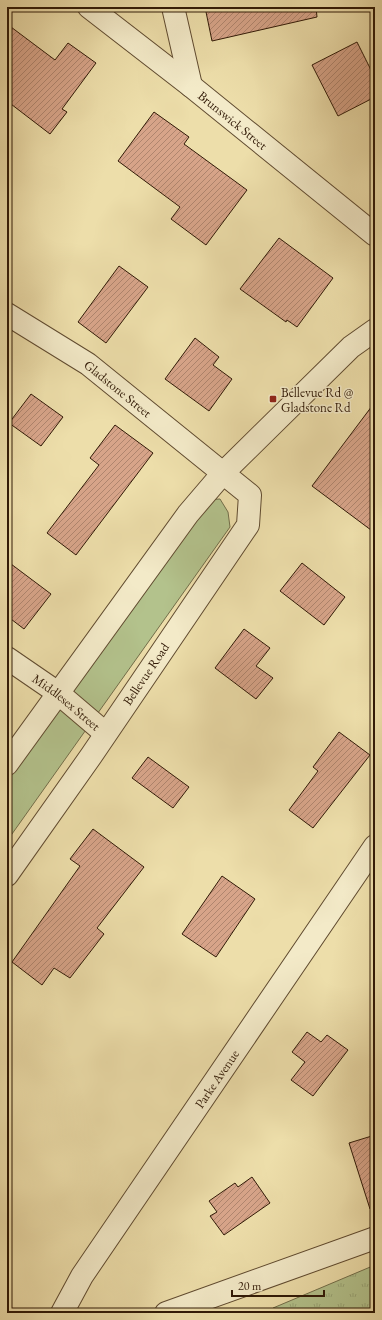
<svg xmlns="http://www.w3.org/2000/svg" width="382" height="1320" viewBox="0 0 382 1320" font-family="'EB Garamond',serif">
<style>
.grass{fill:#b3c28c;stroke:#726e4a}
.park{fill:url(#park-tufts);stroke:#726e4a}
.building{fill:url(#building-hatch);stroke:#311a07}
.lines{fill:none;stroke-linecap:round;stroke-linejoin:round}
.minor-casing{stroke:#604b30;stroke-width:24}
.minor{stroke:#f3eac8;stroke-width:22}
.poi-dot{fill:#8f2418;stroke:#f3eac8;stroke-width:1.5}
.labels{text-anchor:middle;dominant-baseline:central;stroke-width:3;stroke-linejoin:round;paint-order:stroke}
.street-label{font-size:13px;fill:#311a07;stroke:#f3eac8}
.poi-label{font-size:13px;fill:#311a07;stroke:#f3eac8;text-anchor:start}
</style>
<defs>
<pattern id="park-tufts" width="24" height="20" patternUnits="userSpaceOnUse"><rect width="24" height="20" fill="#b3c28c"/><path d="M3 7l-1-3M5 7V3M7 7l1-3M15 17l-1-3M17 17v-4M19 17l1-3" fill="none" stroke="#9aa677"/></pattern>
<pattern id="building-hatch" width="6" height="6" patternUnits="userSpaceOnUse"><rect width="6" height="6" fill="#d7a489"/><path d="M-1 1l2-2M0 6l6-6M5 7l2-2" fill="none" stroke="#af856e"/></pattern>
</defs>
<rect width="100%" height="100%" fill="#eddeaa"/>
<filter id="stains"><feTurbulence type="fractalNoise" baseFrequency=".005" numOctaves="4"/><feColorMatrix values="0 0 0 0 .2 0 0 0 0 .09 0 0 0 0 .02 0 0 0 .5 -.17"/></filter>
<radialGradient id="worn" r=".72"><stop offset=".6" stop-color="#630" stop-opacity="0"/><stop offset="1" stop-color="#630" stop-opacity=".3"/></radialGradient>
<polygon class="grass" points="220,499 228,512 230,527 7,841 7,780 205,500"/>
<polygon class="park" points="375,1265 375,1313 274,1313 273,1308"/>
<g class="building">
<polygon points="205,7 316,7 317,17 212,41"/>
<polygon points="7,24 55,60 68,43 96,63 62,109 67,112 50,134 7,101"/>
<polygon points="357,42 375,78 375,97 338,116 312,65"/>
<polygon points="154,112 189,137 184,144 247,190 206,245 171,219 180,207 118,161"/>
<polygon points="279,238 333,278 297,327 287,320 286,322 240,289"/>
<polygon points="119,266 148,287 106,343 78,322"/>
<polygon points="195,338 219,357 213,365 232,379 209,411 165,379"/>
<polygon points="31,394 63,417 41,446 9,423"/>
<polygon points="375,402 375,533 312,486"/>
<polygon points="115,425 153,453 76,555 47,533 99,465 90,458"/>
<polygon points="7,561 51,594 24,629 7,616"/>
<polygon points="302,563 345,597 324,625 280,591"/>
<polygon points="244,629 270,648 256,666 273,678 256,699 215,668"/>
<polygon points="339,732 370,755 313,828 289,810 318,771 313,767"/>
<polygon points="148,757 189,787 173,808 132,778"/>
<polygon points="93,829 144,867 97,928 104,934 70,978 54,968 42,985 12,962 80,866 70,859"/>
<polygon points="222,876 255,899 216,957 182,934"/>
<polygon points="307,1032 321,1042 327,1035 348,1050 313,1096 291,1080 305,1062 292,1052"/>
<polygon points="375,1135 375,1208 370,1209 349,1143"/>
<polygon points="252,1177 270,1203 224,1235 210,1216 217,1212 209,1201 235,1183 238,1187"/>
</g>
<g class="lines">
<defs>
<g id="minor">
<path id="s1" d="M89,7L191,86L375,235"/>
<polyline points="173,7 191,86"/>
<path id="s2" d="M7,314L88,364L250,495L248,525L91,756L7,875"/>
<path id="s3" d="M7,658L58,693L105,733"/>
<polyline points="7,764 188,514 223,473 351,347 375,330"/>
<path id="s4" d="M62,1313L82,1276L375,846"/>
<polyline points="166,1313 375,1238"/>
</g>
</defs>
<use href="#minor" class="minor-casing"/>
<use href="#minor" class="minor"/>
</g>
<rect class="poi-dot" x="269" y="395" width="8" height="8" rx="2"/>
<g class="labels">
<g class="street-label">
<text stroke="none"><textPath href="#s1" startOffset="183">Brunswick Street</textPath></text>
<text stroke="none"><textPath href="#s2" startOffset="134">Gladstone Street</textPath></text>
<text transform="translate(146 674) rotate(-56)">Bellevue Road</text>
<text stroke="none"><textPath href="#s3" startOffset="74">Middlesex Street</textPath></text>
<text stroke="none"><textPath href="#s4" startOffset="281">Parke Avenue</textPath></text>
</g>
<g class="poi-label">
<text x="281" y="392">Bellevue Rd @<tspan x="281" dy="15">Gladstone Rd</tspan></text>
</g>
</g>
<rect width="382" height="1320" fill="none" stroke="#eddeaa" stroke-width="24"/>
<rect x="8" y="8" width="366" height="1304" fill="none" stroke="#311a07" stroke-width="2"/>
<rect x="12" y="12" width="358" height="1296" fill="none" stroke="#311a07"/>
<path d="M232 1290v6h92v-6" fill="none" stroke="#311a07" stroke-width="2"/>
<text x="238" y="1290" font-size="12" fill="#311a07" stroke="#f3eac8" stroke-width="3" paint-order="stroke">20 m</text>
<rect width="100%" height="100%" filter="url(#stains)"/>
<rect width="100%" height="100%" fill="url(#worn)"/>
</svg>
